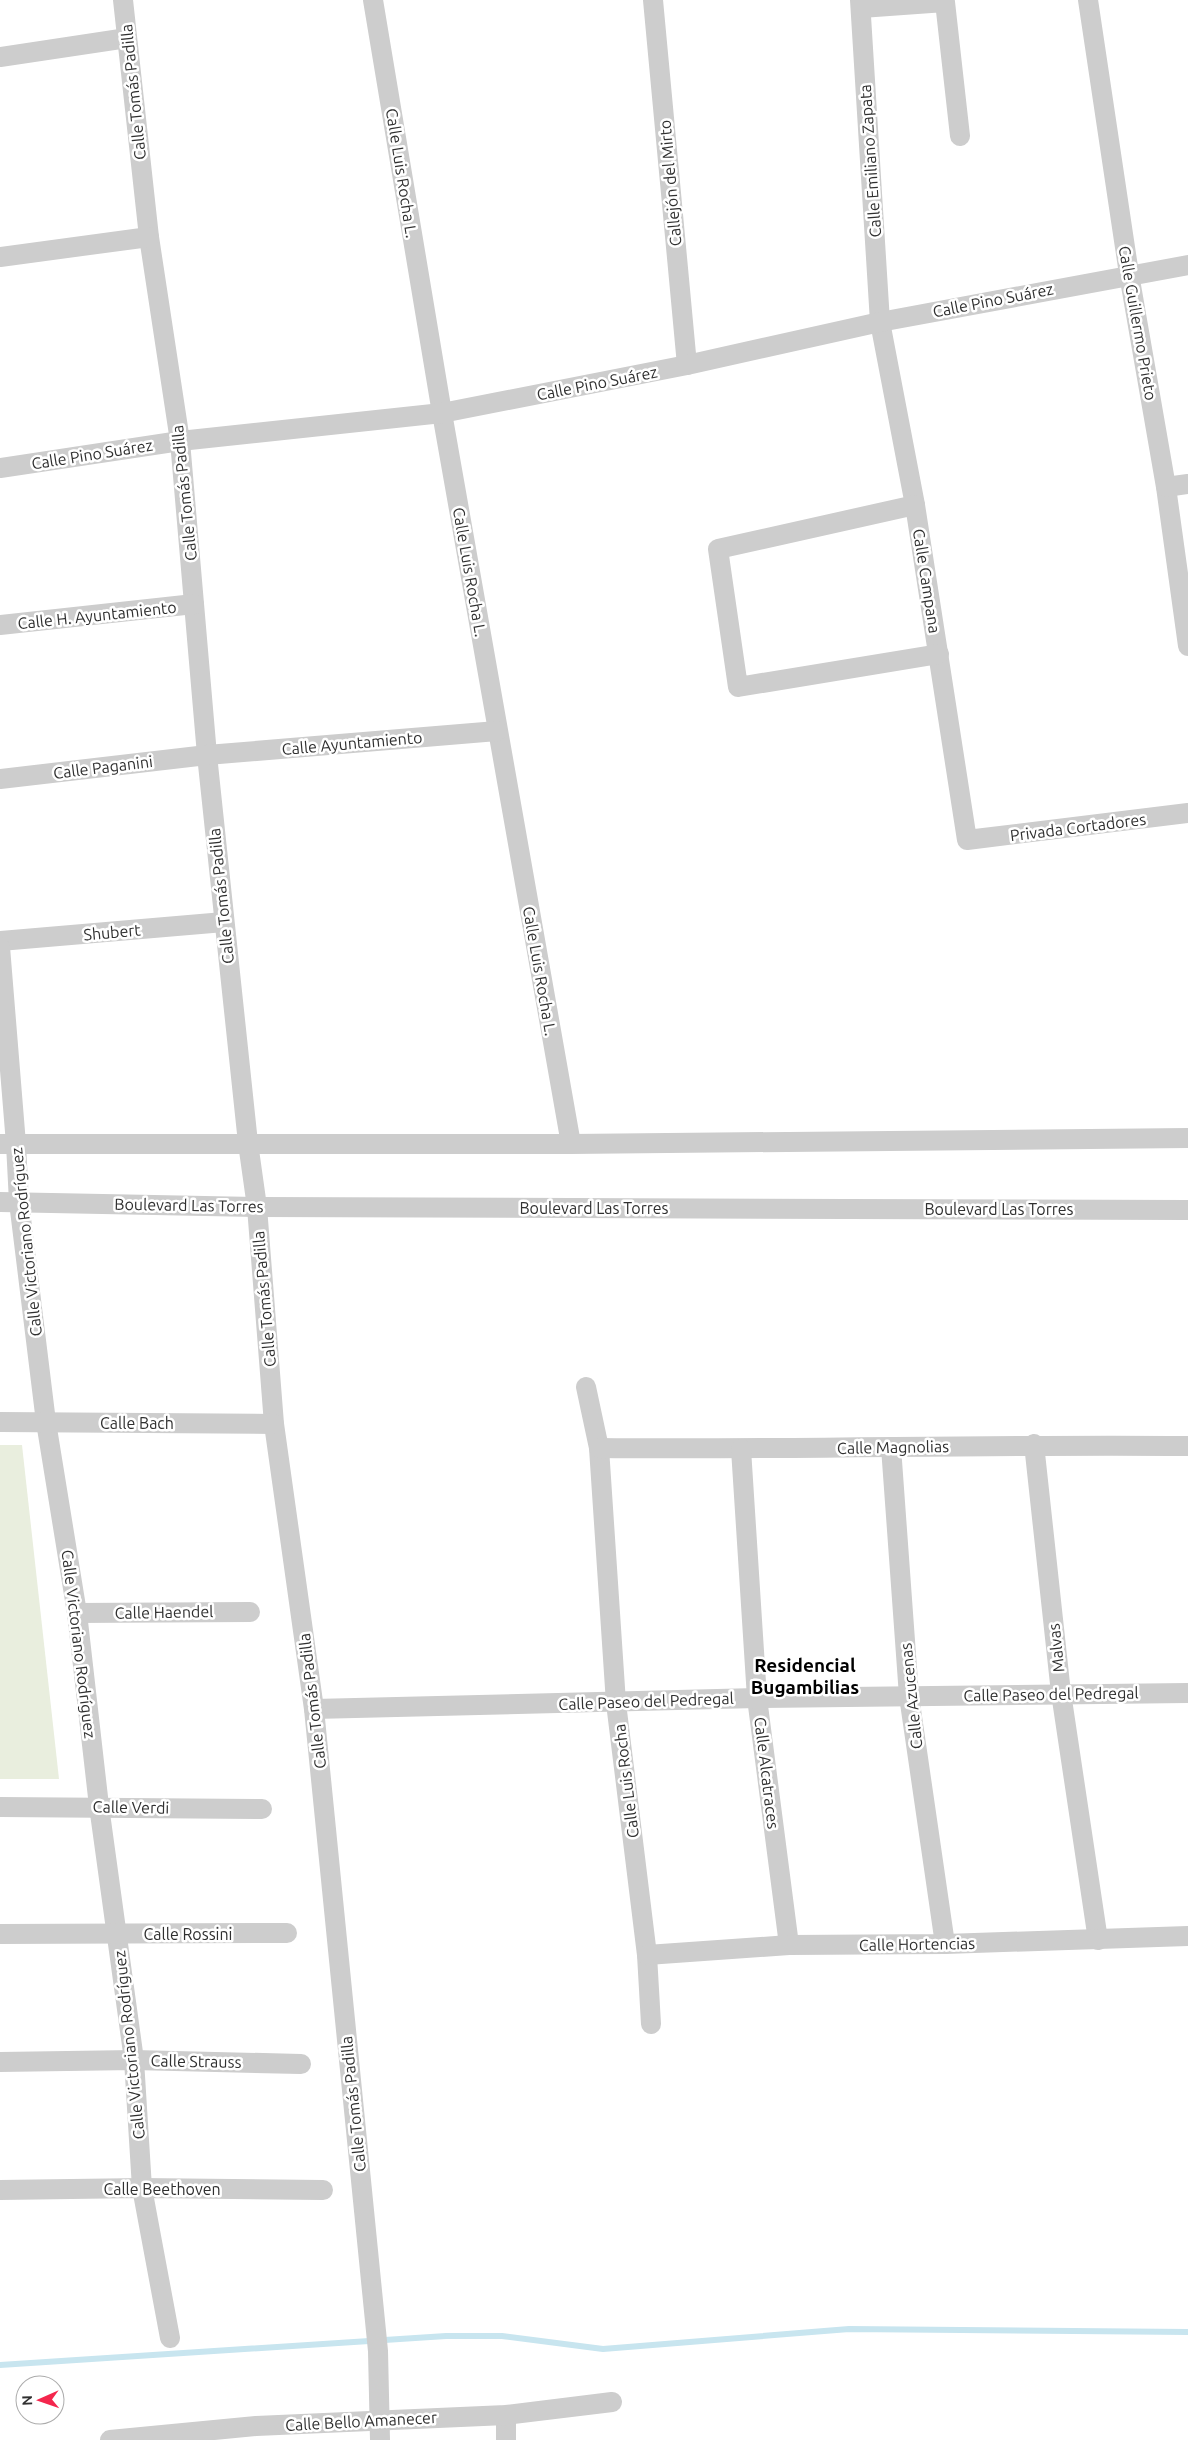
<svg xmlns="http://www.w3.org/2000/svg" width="1188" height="2440" viewBox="0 0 1188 2440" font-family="Ubuntu,sans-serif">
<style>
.green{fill:#e9eede}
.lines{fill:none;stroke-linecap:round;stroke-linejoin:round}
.stream{stroke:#c8e5ef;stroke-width:6}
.minor{stroke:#cdcdcd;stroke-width:20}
.labels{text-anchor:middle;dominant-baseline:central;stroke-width:5;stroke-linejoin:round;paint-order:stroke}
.street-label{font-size:16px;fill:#303030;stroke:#fff}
.quarter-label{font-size:19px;font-weight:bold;fill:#000;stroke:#fff}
</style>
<rect width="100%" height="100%" fill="#fff"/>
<polygon class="green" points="0,1445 22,1445 59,1779 0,1779"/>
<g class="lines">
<polyline class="stream" points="0,2365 446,2336 502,2336 603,2349 849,2329 1188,2332"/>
<g class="minor">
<polyline points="123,0 149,237 180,441 207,755 248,1143 257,1207 274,1424 314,1709 378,2351 380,2440"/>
<polyline points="373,0 442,413 571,1144"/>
<polyline points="653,0 687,365"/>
<polyline points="860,0 880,322 915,505 967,840 1188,813"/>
<polyline points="1088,0 1129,274 1166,487 1188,646"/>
<polyline points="861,8 945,2 960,136"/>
<polyline points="0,57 127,38"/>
<polyline points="0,257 149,237"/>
<polyline points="0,468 180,441 442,413 687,365 880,322 1188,265"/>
<polyline points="1166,487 1188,484"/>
<polyline points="915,505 718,549 738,687 939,654"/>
<polyline points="0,625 194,604"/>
<polyline points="0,779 207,755 497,731"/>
<polyline points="0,941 224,922"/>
<polyline points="0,947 16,1144 19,1202 46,1422 77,1613 99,1806 134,2060 142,2188 170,2338"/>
<polyline points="0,1144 571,1144 1188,1138"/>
<polyline points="0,1202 257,1207 1188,1210"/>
<polyline points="586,1387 599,1448 616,1703 647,1955 651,2024"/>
<polyline points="0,1422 274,1424"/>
<polyline points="1034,1444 1061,1693 1098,1940"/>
<polyline points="891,1447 909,1696 945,1944"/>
<path d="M599,1448C795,1450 992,1444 1188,1446"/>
<polyline points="741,1449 757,1698 789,1945"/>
<polyline points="77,1613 250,1612"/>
<polyline points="314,1709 757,1698 1188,1693"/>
<polyline points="0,1807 262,1809"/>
<polyline points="0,1934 287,1933"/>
<polyline points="647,1955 789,1945 945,1944 1188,1936"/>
<polyline points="0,2062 134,2060 301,2064"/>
<polyline points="0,2190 142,2188 323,2190"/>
<polyline points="506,2415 506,2440"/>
<polyline points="110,2440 256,2426 506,2415 612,2402"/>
</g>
</g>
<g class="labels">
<g class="street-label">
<text transform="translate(133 92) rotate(-96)">Calle Tomás Padilla</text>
<text transform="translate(870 161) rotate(-94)">Calle Emiliano Zapata</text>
<text transform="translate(402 173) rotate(81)">Calle Luis Rocha L.</text>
<text transform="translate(670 183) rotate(-95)">Callejón del Mirto</text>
<text transform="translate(993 300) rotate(-11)">Calle Pino Suárez</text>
<text transform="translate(1138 323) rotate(80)">Calle Guillermo Prieto</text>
<text transform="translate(597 383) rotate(-11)">Calle Pino Suárez</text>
<text transform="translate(92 454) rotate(-9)">Calle Pino Suárez</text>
<text transform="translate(184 493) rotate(-96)">Calle Tomás Padilla</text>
<text transform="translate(470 572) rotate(80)">Calle Luis Rocha L.</text>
<text transform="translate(927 581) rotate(81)">Calle Campana</text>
<text transform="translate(97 615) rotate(-6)">Calle H. Ayuntamiento</text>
<text transform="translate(352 743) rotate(-5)">Calle Ayuntamiento</text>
<text transform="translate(103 767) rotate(-7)">Calle Paganini</text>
<text transform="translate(1078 827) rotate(-7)">Privada Cortadores</text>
<text transform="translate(221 896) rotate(-96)">Calle Tomás Padilla</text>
<text transform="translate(112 932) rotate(-5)">Shubert</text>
<text transform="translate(540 971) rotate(80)">Calle Luis Rocha L.</text>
<text transform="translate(189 1205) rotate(1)">Boulevard Las Torres</text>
<text x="594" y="1208">Boulevard Las Torres</text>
<text x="999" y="1209">Boulevard Las Torres</text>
<text transform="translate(26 1242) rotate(-96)">Calle Victoriano Rodríguez</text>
<text transform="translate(264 1299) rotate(-95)">Calle Tomás Padilla</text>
<text x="137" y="1423">Calle Bach</text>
<text transform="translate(893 1447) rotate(-1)">Calle Magnolias</text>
<text transform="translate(164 1612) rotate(-1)">Calle Haendel</text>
<text transform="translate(79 1644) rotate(83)">Calle Victoriano Rodríguez</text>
<text transform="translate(1056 1648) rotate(-96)">Malvas</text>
<text transform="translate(1051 1694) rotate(-1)">Calle Paseo del Pedregal</text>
<text transform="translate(911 1696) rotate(-96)">Calle Azucenas</text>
<text transform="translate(312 1701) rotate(-97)">Calle Tomás Padilla</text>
<text transform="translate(646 1701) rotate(-2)">Calle Paseo del Pedregal</text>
<text transform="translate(767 1773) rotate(83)">Calle Alcatraces</text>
<text transform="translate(626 1781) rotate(-97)">Calle Luis Rocha</text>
<text transform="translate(131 1807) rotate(1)">Calle Verdi</text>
<text x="188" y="1934">Calle Rossini</text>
<text transform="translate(917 1944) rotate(-1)">Calle Hortencias</text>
<text transform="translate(129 2045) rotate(-96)">Calle Victoriano Rodríguez</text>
<text transform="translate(196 2061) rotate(1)">Calle Strauss</text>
<text transform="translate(353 2104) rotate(-96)">Calle Tomás Padilla</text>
<text x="162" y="2189">Calle Beethoven</text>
<text transform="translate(361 2421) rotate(-3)">Calle Bello Amanecer</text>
</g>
<g class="quarter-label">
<text x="805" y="1665">Residencial<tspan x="805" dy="22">Bugambilias</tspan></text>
</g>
</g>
<g transform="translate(40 2400) rotate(268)"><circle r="24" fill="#ffffff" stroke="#acacac"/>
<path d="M0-4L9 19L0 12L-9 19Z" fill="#f4264d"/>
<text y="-8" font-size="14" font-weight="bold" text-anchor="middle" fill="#303030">N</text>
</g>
</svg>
